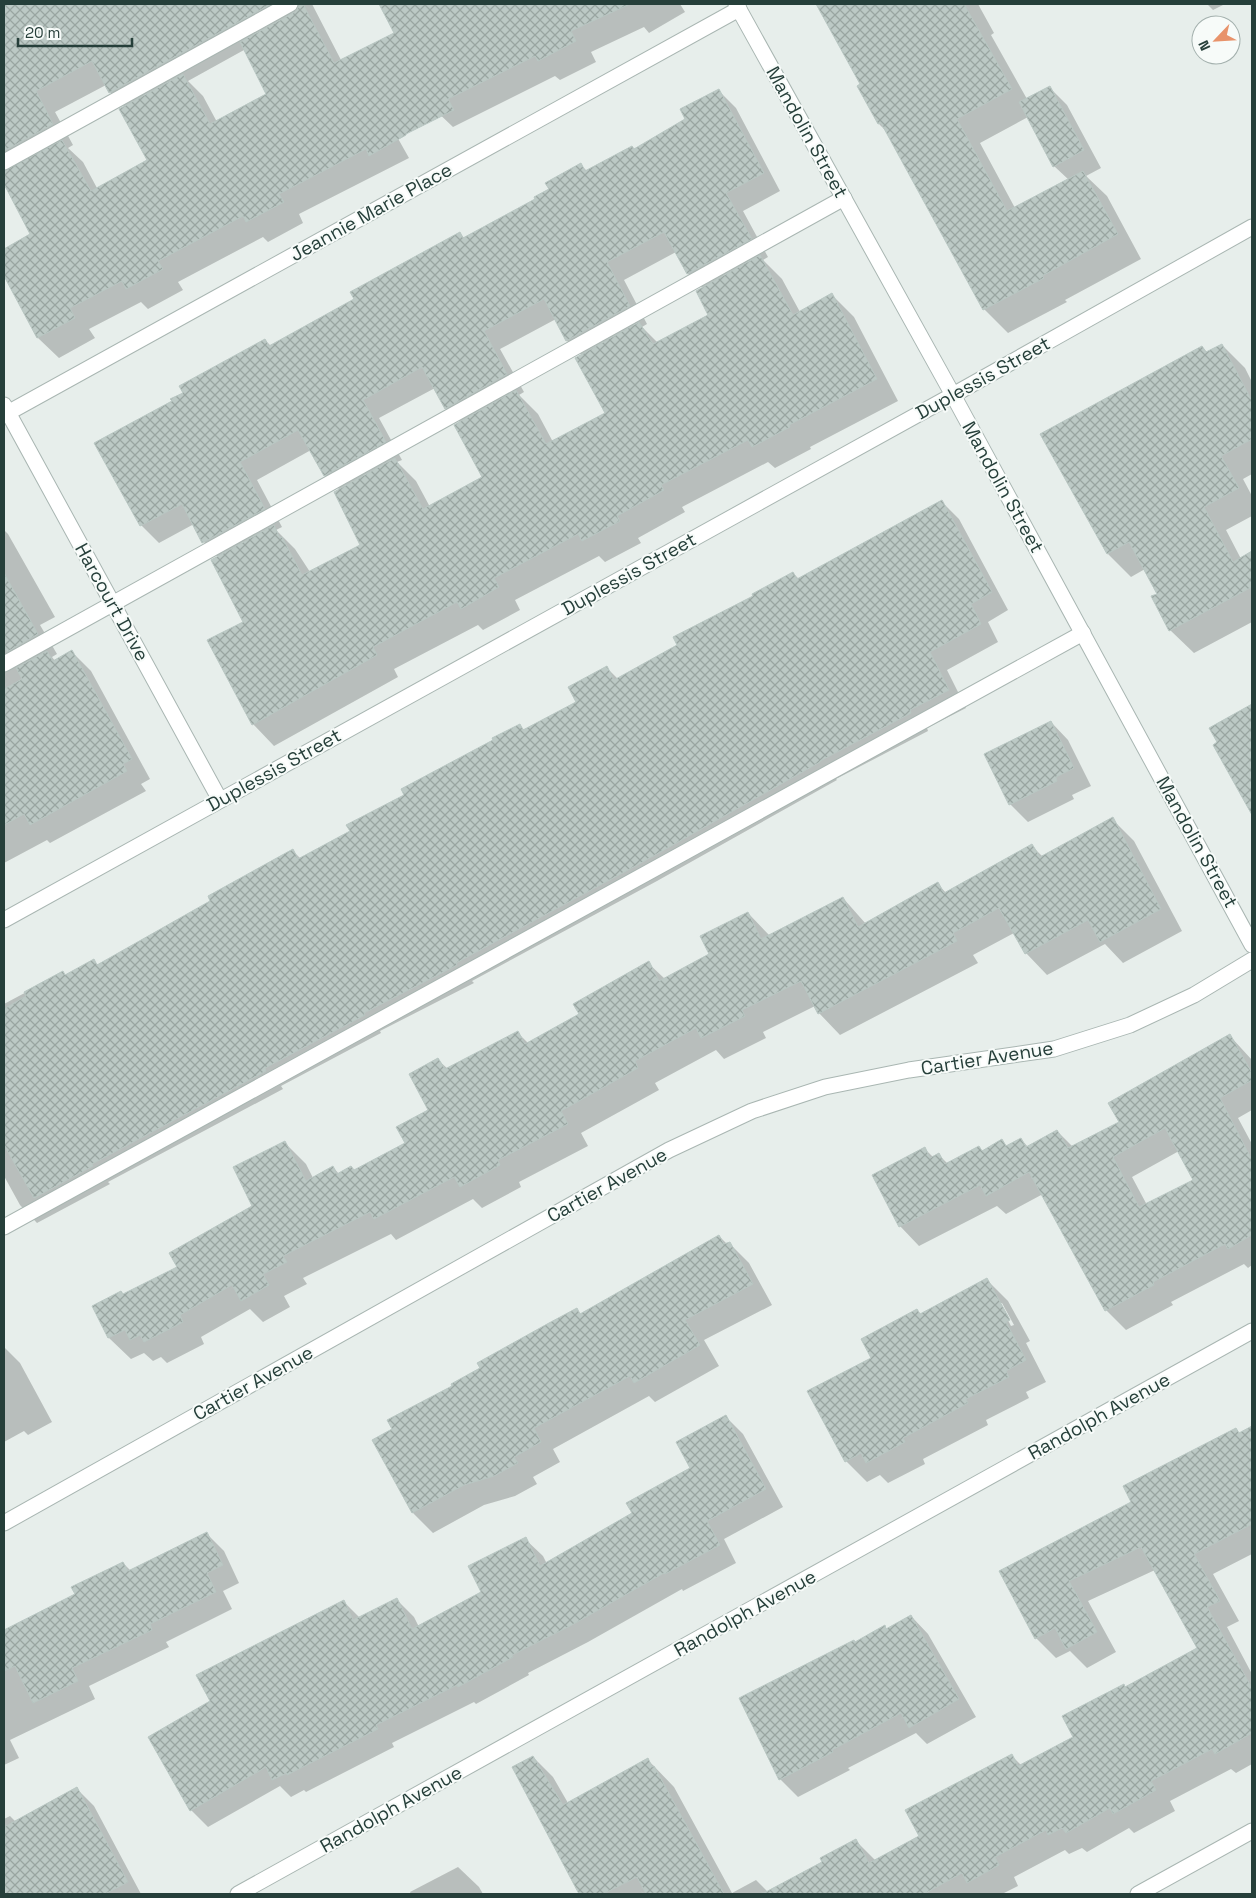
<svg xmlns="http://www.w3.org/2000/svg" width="1256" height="1898" viewBox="0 0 1256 1898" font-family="'Space Grotesk',sans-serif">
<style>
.shadow{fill:#0003;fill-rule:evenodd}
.building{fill:url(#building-cross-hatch);stroke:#b9c7c3;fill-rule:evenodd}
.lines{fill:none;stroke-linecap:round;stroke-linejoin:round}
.minor-casing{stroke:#a9b6b2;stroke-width:17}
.minor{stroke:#fff;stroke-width:15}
.labels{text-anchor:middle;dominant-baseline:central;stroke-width:4;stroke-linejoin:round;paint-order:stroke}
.street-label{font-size:19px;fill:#263f3a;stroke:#f7fbf9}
</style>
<defs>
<pattern id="building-cross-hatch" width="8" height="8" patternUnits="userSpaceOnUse" patternTransform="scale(1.25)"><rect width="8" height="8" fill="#bcc9c5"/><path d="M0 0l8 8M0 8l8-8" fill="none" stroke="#99a5a1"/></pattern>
</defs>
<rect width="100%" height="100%" fill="#e7eeeb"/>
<g class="shadow">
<path d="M4,4H312L341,60L365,80L409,158L299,214L303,223L268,242L263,237L178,282L183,290L148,309L141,302L89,329L95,338L59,358L38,338L4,274V251L32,235L4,182ZM244,50L268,95L217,122L203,96L188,81ZM106,85L110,92L125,107L148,160L97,188L83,162L68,148L73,145L55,112Z"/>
<polygon points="380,4 680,4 685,12 649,33 644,27 591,52 596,62 560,80 555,76 453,127 432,107"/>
<path d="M821,4H978L994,33L991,35L1027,99L1049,87L1067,105L1101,168L1086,176L1107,196L1141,259L1065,300L1067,302L1008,333L984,309L886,131L879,124L859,87L862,85L818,5ZM1028,117L1054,166L1069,180L1015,208L980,143Z"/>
<polygon points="1207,4 1225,4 1213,10"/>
<path d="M718,90L736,108L780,191L743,211L768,257L763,260L782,279L800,312L832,295L854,317L898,401L810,447L811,449L775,468L768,462L682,507L685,512L638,538L641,543L605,562L599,556L515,600L520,610L483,630L478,625L394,669L398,677L274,746L253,724L244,622L218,557L204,542L194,524L159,543L141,525L173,401L265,340L271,346L356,300L460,233L465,239L536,199L581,165L587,171L634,150L687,120ZM676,252L688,274L703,288L709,315L658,343L642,327L647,324L624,280ZM556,319L567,341L582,355L606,414L553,442L538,414L519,395L524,392L500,349ZM435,388L446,408L461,423L484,478L430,507L416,481L397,462L402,460L379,418ZM311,450L325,475L340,490L361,545L310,572L295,549L276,530L282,527L257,480Z"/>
<polygon points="1222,345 1245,368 1252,382 1252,474 1243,479 1252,496 1252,516 1226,530 1252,580 1252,622 1194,653 1170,630 1159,594 1145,569 1131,577 1108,554 1202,347 1208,353"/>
<polygon points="942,502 959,519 1008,610 988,622 998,642 947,670 966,708 927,728 928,731 836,779 837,780 657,881 472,981 474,983 380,1031 381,1033 281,1086 283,1089 108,1182 110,1184 37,1223 20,1205 4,1176 4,1004 62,973 65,976 93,961 98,965 212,902 293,851 301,859 351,832 406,795 520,725 525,731 577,702 606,667 618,679 679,646 793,573 799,579"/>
<polygon points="4,530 8,534 55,617 40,625 57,654 52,657 55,661 72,652 91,671 150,779 141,784 146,791 50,843 47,840 4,863"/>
<polygon points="1252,705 1252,813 1215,745 1219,743 1211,728"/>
<polygon points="1051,722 1068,740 1091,786 1072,795 1074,799 1028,822 1010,804"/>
<polygon points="1112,819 1134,841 1182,931 1123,963 1105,944 1047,975 1026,953 1014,933 973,955 978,963 840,1035 819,1013 815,1006 763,1032 766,1038 724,1059 716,1050 655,1083 659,1090 581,1133 588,1146 519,1182 521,1187 482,1208 473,1199 396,1240 391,1234 303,1278 307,1284 284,1296 290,1307 263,1322 250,1309 201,1337 204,1344 167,1363 161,1357 153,1361 144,1353 131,1359 109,1338 93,1306 124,1295 179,1268 254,1206 284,1142 306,1164 313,1178 333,1167 339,1174 355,1171 407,1144 430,1111 438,1060 448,1069 518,1033 528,1043 580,1014 648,963 665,979 711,955 748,913 770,936 843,898 866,924 938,884 946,893 1032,846 1043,857"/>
<path d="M1230,1036L1252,1060V1110L1238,1118L1252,1144V1265L1248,1268L1244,1264L1171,1302L1173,1305L1126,1330L1106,1310L1043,1194L1006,1214L997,1206L919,1246L900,1226L925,1149L934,1158L939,1155L948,1164L979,1147L983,1152L1002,1141L1007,1146L1021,1139L1028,1147L1057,1131L1073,1147L1121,1123ZM1179,1151L1195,1180L1147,1205L1132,1177Z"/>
<polygon points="719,1236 727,1244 729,1243 749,1263 772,1305 704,1340 719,1366 655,1402 649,1396 553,1449 560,1462 533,1477 537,1484 515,1496 484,1505 433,1533 413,1513 374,1440 394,1430 453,1386 576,1310 581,1315"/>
<path d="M987,1280L1008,1301L1030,1341L1026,1343L1046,1382L1026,1392L1029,1398L986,1420L988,1425L923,1459L925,1464L888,1483L880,1475L867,1482L846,1461L873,1358L917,1310L921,1315ZM999,1303H1002L1014,1325L1011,1326Z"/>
<polygon points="4,1347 20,1363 52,1422 28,1435 24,1431 4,1442"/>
<polygon points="726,1417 743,1434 783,1507 724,1539 736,1563 683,1591 682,1589 588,1642 528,1673 529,1675 476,1704 474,1702 392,1743 394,1747 306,1792 304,1790 291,1797 280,1786 208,1827 191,1810 212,1702 343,1601 360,1618 397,1600 414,1617 419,1627 482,1593 525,1539 543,1556 547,1564 634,1514 692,1469"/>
<polygon points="1252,1427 1252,1554 1213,1574 1239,1621 1227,1627 1252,1674 1252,1764 1236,1773 1231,1769 1170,1801 1175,1811 1134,1833 1129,1828 1087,1852 1082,1848 1069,1854 1065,1850 1014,1877 1018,1886 1002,1894 580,1894 514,1768 533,1757 553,1777 568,1803 648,1760 674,1787 732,1893 756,1880 768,1892 824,1862 856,1841 876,1861 920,1836 1012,1756 1022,1766 1074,1738 1123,1685 1126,1688 1198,1649 1155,1570 1088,1601 1116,1652 1087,1668 1070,1651 1056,1658 1036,1638 1001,1572 1133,1503 1236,1430 1240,1434"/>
<polygon points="207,1534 224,1551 239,1583 223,1591 232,1609 166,1642 169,1647 89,1686 95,1699 10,1740 19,1758 4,1765 4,1631 77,1595 123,1563 131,1571"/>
<polygon points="911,1616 928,1634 976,1717 927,1744 916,1733 848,1768 850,1770 798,1797 780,1779 856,1643 884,1627 887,1630"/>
<polygon points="77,1789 94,1806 141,1894 4,1894 4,1819 10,1816 16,1822"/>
<polygon points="458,1867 479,1887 483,1894 411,1894 410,1892"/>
</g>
<g class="building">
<polygon points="4,4 271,4 109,93 92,61 36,91 53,124 4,151"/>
<polygon points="299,4 303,4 334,63 394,33 379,4 630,4 571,31 576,41 538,61 535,56 448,99 454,110 406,134 406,135 369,156 366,149 279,194 284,202 246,222 243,216 158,261 163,269 126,289 122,281 70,308 75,318 37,338 4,276 4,249 30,234 4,184 4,171 62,140 91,191 147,160 119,109 183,74 210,124 266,94 240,42 295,12 298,8"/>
<polygon points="816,4 964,4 1012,89 957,119 1007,211 1083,171 1118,234 1042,276 1044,278 983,310 881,123 878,124 857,86 860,84"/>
<polygon points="1050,86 1084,150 1053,167 1019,102"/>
<polygon points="719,89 764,173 726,193 752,239 687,274 664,232 607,262 630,306 566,341 544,299 484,331 507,374 445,409 422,367 363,400 386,442 324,476 298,430 240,462 265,509 202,543 182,504 140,526 94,443 172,401 170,399 183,393 179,386 265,339 269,346 354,299 350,292 460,232 463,238 535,199 534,197 549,189 545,183 581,163 585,171 632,146 634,149 685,119 680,109"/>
<polygon points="760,255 793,315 832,293 877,379 789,425 790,427 752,447 748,440 661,485 664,490 617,516 620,521 582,541 578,534 494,578 499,587 461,609 457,602 373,647 377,655 252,725 207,640 243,622 211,560 274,525 280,538 282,537 302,575 360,545 334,492 395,458 423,509 482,477 454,425 516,390 546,444 605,413 575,358 639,322 653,344 708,315 696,291"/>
<polygon points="1222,344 1252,401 1252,439 1221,456 1239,488 1204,507 1233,562 1252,551 1252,587 1169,631 1151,596 1157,594 1129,542 1107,554 1040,434 1202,346 1206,352"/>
<polygon points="942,500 992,592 971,604 981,624 930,652 949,690 910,710 911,713 820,761 820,762 639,864 456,963 457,965 364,1013 365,1015 265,1068 266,1071 92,1164 93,1166 34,1198 4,1145 4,1009 26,996 24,992 63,971 65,975 94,959 97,965 210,901 208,896 293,849 298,859 350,831 346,825 404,795 401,789 493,740 492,738 520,724 523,730 576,702 568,687 607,666 614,680 677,645 673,637 753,596 752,594 793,572 797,579"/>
<polygon points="4,573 38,634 7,652 4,647"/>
<polygon points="72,650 132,759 123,764 127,771 30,825 24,814 4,825 4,689 22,679 16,668 47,651 53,661"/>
<polygon points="1252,704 1252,815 1213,745 1217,742 1209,728"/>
<polygon points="1051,721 1074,768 1056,777 1057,781 1009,805 984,754"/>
<polygon points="1113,817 1161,909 1100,942 1088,920 1025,954 999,908 953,933 957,941 818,1014 801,981 742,1010 745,1016 701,1038 696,1028 635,1061 638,1068 561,1111 568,1124 498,1160 500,1165 460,1187 454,1177 374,1219 370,1212 283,1256 287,1262 263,1274 269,1285 241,1301 232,1285 180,1315 183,1322 144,1342 140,1335 130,1340 125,1330 108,1338 92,1306 121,1291 123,1294 177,1267 169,1253 252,1206 233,1167 285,1141 306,1181 333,1166 337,1174 351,1166 354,1170 405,1143 396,1127 428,1110 409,1074 438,1058 445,1069 518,1031 525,1044 579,1014 573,1004 649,961 659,981 709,954 700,936 748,912 761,939 843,897 858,927 938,882 944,893 1032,844 1040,857"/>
<path d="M1230,1034L1252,1073V1080L1220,1098L1252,1160V1235L1228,1249L1225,1244L1153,1282L1154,1285L1105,1311L1029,1172L986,1196L980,1185L899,1227L872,1175L925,1147L930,1158L939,1153L945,1164L979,1146L982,1151L1002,1139L1006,1146L1021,1138L1026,1147L1057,1130L1068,1148L1119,1122L1108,1103ZM1165,1128L1193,1180L1139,1207L1113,1157Z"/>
<polygon points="719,1235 724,1244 730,1242 753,1284 685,1320 700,1345 634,1383 630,1376 534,1428 541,1442 514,1457 518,1463 494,1476 464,1485 412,1513 372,1440 392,1429 387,1420 452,1386 451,1384 480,1368 477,1363 549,1323 577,1308 580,1314"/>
<polygon points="987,1278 1010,1320 1006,1322 1026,1360 1006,1371 1009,1377 966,1399 968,1403 903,1438 905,1442 866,1463 861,1453 845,1462 807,1391 871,1358 861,1339 917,1309 920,1314"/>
<polygon points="726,1415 766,1489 707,1521 720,1545 665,1574 664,1573 570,1626 512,1655 513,1657 458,1687 457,1685 376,1725 378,1729 287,1775 287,1773 272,1780 266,1767 190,1811 148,1737 210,1701 196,1675 344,1600 353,1620 397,1598 412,1629 481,1592 468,1566 526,1537 540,1566 632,1513 626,1503 690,1468 676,1442"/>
<polygon points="1252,1426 1252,1524 1194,1554 1220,1601 1207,1607 1252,1688 1252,1733 1215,1754 1212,1749 1151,1781 1156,1790 1113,1814 1110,1808 1066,1833 1062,1828 1048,1835 1046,1830 995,1857 999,1865 967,1883 962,1873 924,1894 762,1894 822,1862 820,1858 856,1839 869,1863 919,1836 905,1810 1012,1754 1018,1766 1073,1737 1062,1716 1124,1684 1125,1687 1197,1648 1141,1547 1069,1581 1097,1632 1066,1649 1055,1628 1035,1639 999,1571 1131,1502 1123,1486 1236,1428 1239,1433"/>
<polygon points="207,1532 223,1565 207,1573 216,1592 150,1624 152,1630 72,1668 78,1681 33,1703 15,1666 4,1671 4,1630 75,1594 71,1587 123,1562 128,1571"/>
<polygon points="911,1615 959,1699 909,1728 901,1713 832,1750 833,1752 779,1780 739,1698 854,1640 855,1642 885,1625 886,1629"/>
<polygon points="533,1756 563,1805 648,1758 652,1767 654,1766 724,1894 646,1894 637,1877 603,1894 579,1894 512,1767"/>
<polygon points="77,1787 128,1882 105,1894 4,1894 4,1827"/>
</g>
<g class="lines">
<defs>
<g id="minor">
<polyline points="736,4 953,395 1252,945"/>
<polyline points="4,162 290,4"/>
<polyline points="4,405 220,800"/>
<polyline points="4,415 739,9"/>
<polyline points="4,664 844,198"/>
<polyline points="4,920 953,395 1252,227"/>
<polyline points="4,1227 1083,633"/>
<polyline points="4,1523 669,1150 752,1111 825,1087 909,1070 1054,1049 1130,1025 1194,995 1252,960"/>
<polyline points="238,1894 1252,1331"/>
<polyline points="1138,1894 1252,1831"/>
</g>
</defs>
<use href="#minor" class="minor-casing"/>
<use href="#minor" class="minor"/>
</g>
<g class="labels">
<g class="street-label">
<text transform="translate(807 132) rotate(61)">Mandolin Street</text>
<text transform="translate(371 212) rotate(-29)">Jeannie Marie Place</text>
<text transform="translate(983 378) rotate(-29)">Duplessis Street</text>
<text transform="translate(1003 487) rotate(61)">Mandolin Street</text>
<text transform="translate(629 574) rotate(-29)">Duplessis Street</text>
<text transform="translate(112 602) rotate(61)">Harcourt Drive</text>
<text transform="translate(274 770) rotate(-29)">Duplessis Street</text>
<text transform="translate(1197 842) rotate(61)">Mandolin Street</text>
<text transform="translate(987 1058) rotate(-9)">Cartier Avenue</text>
<text transform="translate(607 1185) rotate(-29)">Cartier Avenue</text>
<text transform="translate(253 1383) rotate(-29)">Cartier Avenue</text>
<text transform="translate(1099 1416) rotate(-29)">Randolph Avenue</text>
<text transform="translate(745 1613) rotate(-29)">Randolph Avenue</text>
<text transform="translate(391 1809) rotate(-29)">Randolph Avenue</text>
</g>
</g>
<rect width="1256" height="1898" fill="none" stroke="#263f3a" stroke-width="10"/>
<g transform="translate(1216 40) rotate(245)"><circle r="24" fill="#f7fbf9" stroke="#a3b0ad"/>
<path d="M0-4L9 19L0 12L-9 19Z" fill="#e8936b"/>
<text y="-8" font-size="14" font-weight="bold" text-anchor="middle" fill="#263f3a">N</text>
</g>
<path d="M18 38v8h114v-8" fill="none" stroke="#263f3a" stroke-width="2.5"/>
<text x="25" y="38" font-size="15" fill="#263f3a" stroke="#f7fbf9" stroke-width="4" paint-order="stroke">20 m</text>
</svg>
